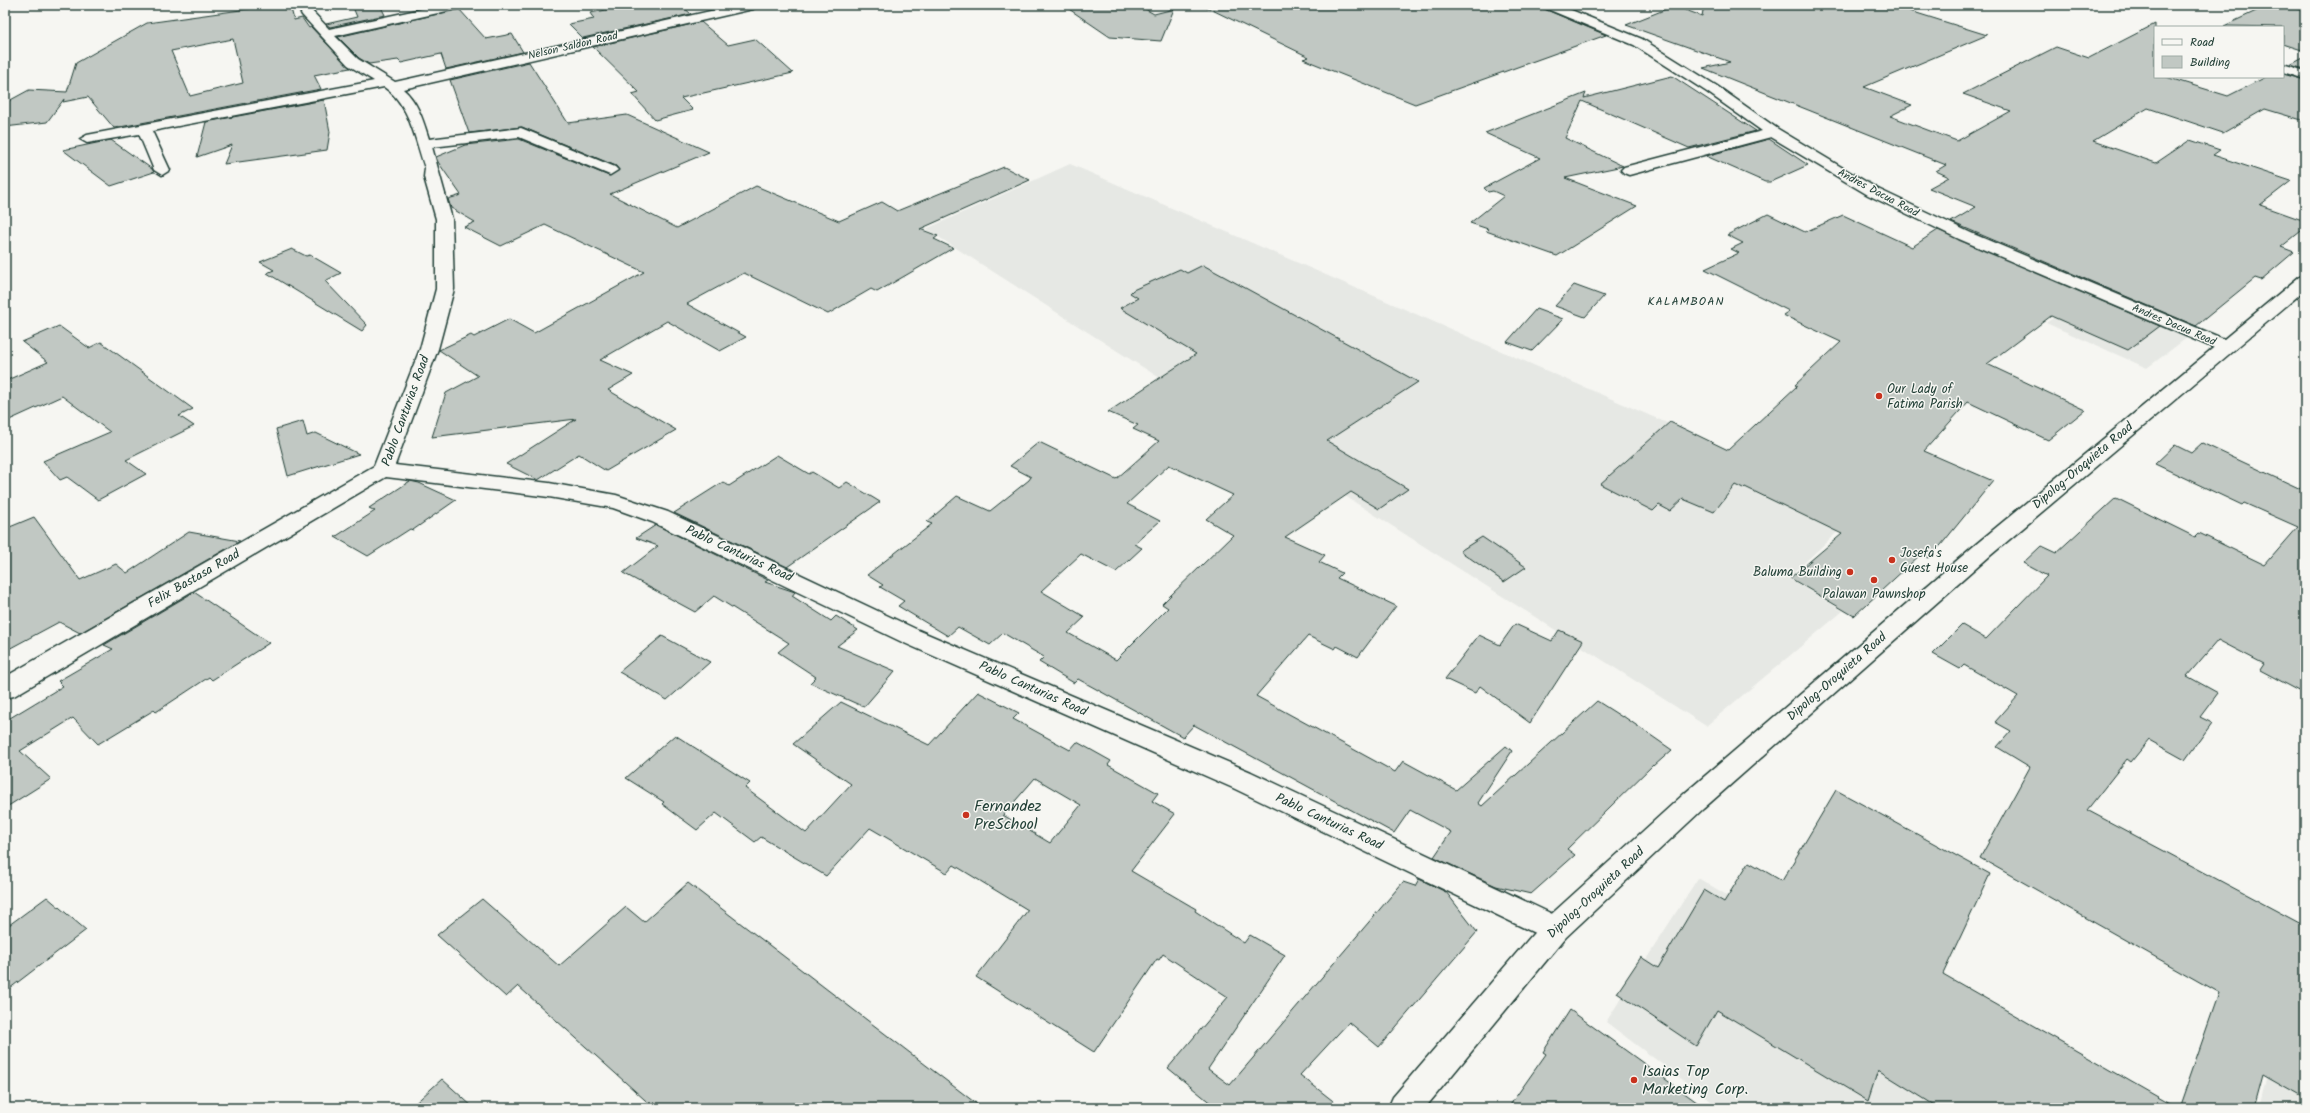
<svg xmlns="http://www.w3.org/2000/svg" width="2310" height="1113" viewBox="0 0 2310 1113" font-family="Kalam,sans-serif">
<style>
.built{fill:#e6e8e4}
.building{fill:#c1c8c3;stroke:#1f3d34;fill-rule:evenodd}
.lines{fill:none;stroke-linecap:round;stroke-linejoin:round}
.minor-casing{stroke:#1f3d34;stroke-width:3}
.major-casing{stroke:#1f3d34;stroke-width:3}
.minor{fill:#f6f6f2;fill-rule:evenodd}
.major{fill:#f6f6f2;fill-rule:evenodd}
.poi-dot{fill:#c8321e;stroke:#f6f6f2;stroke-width:1.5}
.labels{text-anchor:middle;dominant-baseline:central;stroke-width:3;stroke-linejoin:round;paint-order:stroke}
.far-street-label{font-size:11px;fill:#1f3d34;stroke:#f6f6f2}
.far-neighbourhood-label{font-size:12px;letter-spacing:1px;fill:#1f3d34;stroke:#f6f6f2}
.poi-label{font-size:13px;fill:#1f3d34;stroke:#f6f6f2;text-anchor:start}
.street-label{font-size:13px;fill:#1f3d34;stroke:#f6f6f2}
.near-poi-label{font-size:16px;fill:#1f3d34;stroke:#f6f6f2;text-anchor:start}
</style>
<rect width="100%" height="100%" fill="#f6f6f2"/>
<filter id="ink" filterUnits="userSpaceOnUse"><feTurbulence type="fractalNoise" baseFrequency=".025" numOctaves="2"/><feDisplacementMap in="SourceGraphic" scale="8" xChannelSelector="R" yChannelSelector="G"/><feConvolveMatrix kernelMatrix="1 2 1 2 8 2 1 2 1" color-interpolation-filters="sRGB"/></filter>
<g filter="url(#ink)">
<g class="built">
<polygon points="1070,164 1863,508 1788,578 1843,611 1706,726 926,229"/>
<polygon points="2087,294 2188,337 2147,368 2046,323"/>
<polygon points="1698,878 2086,1108 1720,1108 1606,1022"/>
<polygon points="2281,1021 2305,1034 2305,1108 2260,1108"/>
</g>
<g class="building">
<path d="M277,5H290L294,20L302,18L309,28L311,27L350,68L314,75L321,89L120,127L114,128L88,97L63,102L64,99L47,122L5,127V103L29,90L67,92L76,63L147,23ZM233,39L243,83L190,96L171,51Z"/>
<polygon points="352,5 380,5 385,15 330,27 326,24 357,17"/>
<polygon points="633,5 681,5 691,14 583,38 569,24 594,19 590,13"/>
<polygon points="1063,5 1138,5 1154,14 1174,9 1161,41 1110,37"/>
<polygon points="1202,5 1535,5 1606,35 1415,104 1303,59 1309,57"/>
<polygon points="1704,5 1891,5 1987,35 1864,87 1912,105 1890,116 1957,141 2011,111 1963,94 2056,47 2089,58 2155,24 2155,77 2166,77 2228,96 2266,77 2283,77 2283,74 2305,80 2305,121 2265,109 2223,133 2148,108 2093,141 2156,163 2190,140 2220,150 2213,155 2291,181 2260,205 2305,221 2305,228 2281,247 2294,252 2261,280 2255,278 2196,326 1951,222 1976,207 1929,188 1949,177 1936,171 1946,165 1703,68 1730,62 1626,25 1674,6 1702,16"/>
<polygon points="2269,5 2283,5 2305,11 2305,51 2283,44 2283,27 2224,26"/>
<polygon points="459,9 486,39 512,34 523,52 446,69 441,54 401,63 398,60 369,64 359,58 338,37"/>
<polygon points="701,22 728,45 755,39 793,73 681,98 693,110 655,120 632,94 639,92 593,47"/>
<polygon points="2305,57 2305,69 2290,65"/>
<polygon points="529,62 568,123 627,115 709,152 610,194 677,228 756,186 839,221 882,202 897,211 1004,167 1030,180 920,229 938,236 934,239 953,248 877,292 871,289 828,314 744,273 687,304 746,337 720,351 667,321 600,360 633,375 608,390 676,430 606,471 579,454 538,480 506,464 576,419 432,437 446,393 478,376 439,350 471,335 474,337 509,319 534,333 644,272 545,225 501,246 464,227 475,222 451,208 448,199 461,195 438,162 436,157 465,145 519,139 609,176 619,170 616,166 522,127 469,133 450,80"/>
<polygon points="1672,76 1756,131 1689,148 1582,101 1565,138 1623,166 1565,178 1637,206 1557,256 1486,231 1488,229 1470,223 1504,196 1493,191 1488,192 1484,188 1540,158 1485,133 1586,93 1584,98"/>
<polygon points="324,100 330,132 327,150 224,164 232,145 197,157 206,122"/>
<polygon points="1769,139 1808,165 1770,182 1765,182 1706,156"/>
<polygon points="111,140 152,169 154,172 111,186 63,150"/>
<polygon points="1768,214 1805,232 1843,215 1912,247 1938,230 2160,326 2128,350 2051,316 1987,364 2085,410 2048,440 1968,402 1924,451 1993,481 1941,545 1928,558 1921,554 1854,616 1790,578 1842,534 1745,487 1743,489 1735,485 1714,512 1683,499 1670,511 1659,505 1653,511 1600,484 1670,422 1728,450 1797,386 1795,385 1841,342 1783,315 1789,311 1705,269 1739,253 1731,249 1743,243 1727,235"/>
<polygon points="292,249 306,256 310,255 341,273 325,281 367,325 362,331 267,273 274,270 260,262"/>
<path d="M1203,265L1418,382L1327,441L1408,489L1379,509L1351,492L1285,537L1325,555L1319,562L1342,573L1337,578L1396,606L1358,657L1337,646L1335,649L1308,636L1256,696L1395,772L1403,761L1456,790L1506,746L1512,751L1478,803L1482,806L1597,701L1622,717L1623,716L1672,750L1654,766L1653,765L1567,849L1575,855L1531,894L1496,886L1434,857L1451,832L1410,810L1394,833L1194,725L1183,737L1078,679L1074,683L1039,662L1044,657L1003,633L990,645L958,627L948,636L898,606L904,601L880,587L883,585L867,575L932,524L927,522L957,496L990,511L1029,480L1031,477L1010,466L1039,442L1116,479L1159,441L1133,429L1138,425L1108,412L1196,354L1120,308L1138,298L1130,293L1133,290L1180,269L1187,273ZM1169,465L1233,495L1206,519L1233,535L1170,596L1162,604L1168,608L1116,660L1068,633L1085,617L1041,591L1081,554L1116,572L1142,548L1134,544L1160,521L1127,504Z"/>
<polygon points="1574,285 1604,296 1585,317 1555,306"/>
<polygon points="1536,309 1563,319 1532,351 1507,342"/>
<polygon points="59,326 89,348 101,342 193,409 179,416 194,426 126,460 146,474 98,500 67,477 60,480 43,461 110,432 62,396 5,422 5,381 48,362 22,342"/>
<polygon points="303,421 307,436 316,433 359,454 288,476 276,429"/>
<polygon points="2202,443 2305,491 2305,694 2260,670 2264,664 2218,640 2187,676 2218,693 2200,717 2212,723 2185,760 2149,740 2131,762 2127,759 2087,810 2305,926 2305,1099 2263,1075 2254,1108 2179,1108 2219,993 1980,858 2030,767 1997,747 2011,731 1995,722 2018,696 1964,665 1960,669 1933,654 1962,625 1986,639 2047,576 2023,563 2041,546 2056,553 2116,498 2195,537 2199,533 2265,565 2298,527 2244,503 2242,505 2155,464 2175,445 2191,453"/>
<polygon points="777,455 809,474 812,472 839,488 847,482 880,502 787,567 674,513 723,482 729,486"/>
<polygon points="410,481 419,483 456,500 413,530 410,529 368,556 335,537 375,511 369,508"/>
<polygon points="34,517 80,580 116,564 127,573 189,532 240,541 80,633 59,622 5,651 5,529"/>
<polygon points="656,525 768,580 765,582 795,592 792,596 831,621 836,616 858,630 837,646 895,671 864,707 810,683 816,677 778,652 789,643 714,596 695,612 623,573 658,546 636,538"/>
<polygon points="1482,537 1526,567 1504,582 1460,551"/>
<polygon points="194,592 269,643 212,680 209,677 156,712 154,710 98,744 73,718 20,751 51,779 5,808 5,721 63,686 58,681 113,649 104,645"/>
<polygon points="1515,624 1552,641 1559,630 1583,641 1530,723 1480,686 1475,693 1445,679 1479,635 1500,645"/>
<polygon points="662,636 710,662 667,700 619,672"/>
<path d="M978,692L1019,713L1013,719L1070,750L1077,742L1111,761L1108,765L1158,793L1152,801L1175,814L1131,871L1196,909L1195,911L1244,943L1250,935L1285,955L1208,1069L1230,1085L1403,882L1415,886L1419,879L1446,892L1477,932L1379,1047L1349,1022L1300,1075L1342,1108H1211L1213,1105L1168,1068L1228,997L1163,954L1159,960L1157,959L1094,1052L976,977L1028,910L954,865L947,873L870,828L826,876L761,837L755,842L716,813L697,830L662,804L664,802L626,778L675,735L750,783L745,788L806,833L851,784L793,744L841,702L929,745ZM1035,778L1081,805L1050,843L1003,815Z"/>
<polygon points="1836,790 1990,874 1943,974 2177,1108 1939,1108 1878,1070 1868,1101 1717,1010 1696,1046 1617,993 1641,957 1658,968 1704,890 1724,902 1749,862 1782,881"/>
<polygon points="688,883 982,1108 654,1108 518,986 506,997 437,935 482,899 559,966 626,907 644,922"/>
<polygon points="47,897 86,930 5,992 5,928"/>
<polygon points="1570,1010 1705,1108 1508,1108 1546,1054 1543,1052"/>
<polygon points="442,1079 474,1108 410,1108"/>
</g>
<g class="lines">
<defs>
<g id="minor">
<path d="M297,5H309L312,11L329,29L440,5H462L456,9L335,36L358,59L395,82L737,5H759L753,9L403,89C418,102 423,120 429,139L521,128L615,167L618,170L610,175L605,173L519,137L432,147L452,219L454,289L438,349L395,465L549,483L616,495L668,512L918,630L1251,772L1565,920L1569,929L1565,938L1555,942L1545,938L1233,788L902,642L652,522L613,508L549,497L386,477L14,696L5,698V677L374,466L420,349L436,289V219L424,177L425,168C415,140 410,104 384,87L152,131L170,170L162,175L154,170L139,134L87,143L80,139L87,135L374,81L348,65L302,15Z"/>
<polygon points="1543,5 1559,5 1642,39 1717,86 1778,129 1878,189 1971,233 2231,342 2234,346 2231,350 2219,350 1959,239 1868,195 1771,137 1629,175 1624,173 1621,170 1624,167 1762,131 1707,92 1634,45 1545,8"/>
<polygon points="2283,64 2305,71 2305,79 2283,72"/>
</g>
<polygon id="major" points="2305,276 2305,290 1991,555 1703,809 1565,938 1425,1108 1388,1108 1393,1097 1545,920 1685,793 1975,545 2299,277"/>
</defs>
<use href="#minor" class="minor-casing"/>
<use href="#major" class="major-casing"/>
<use href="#minor" class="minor"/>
<use href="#major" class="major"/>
</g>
</g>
<g class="poi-dot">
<circle cx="1879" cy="396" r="4"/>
<circle cx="1892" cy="560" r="4"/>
<circle cx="1850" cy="572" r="4"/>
<circle cx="1874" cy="580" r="4"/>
<circle cx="966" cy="815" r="4"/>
<circle cx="1634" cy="1080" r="4"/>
</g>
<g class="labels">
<g class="far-street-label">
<text transform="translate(573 46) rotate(-13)">Nelson Saldon Road</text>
<text transform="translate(1878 193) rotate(28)">Andres Dacua Road</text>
<text transform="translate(2174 325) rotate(23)">Andres Dacua Road</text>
</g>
<g class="far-neighbourhood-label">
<text x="1686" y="301">KALAMBOAN</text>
</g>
<g class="poi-label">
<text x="1887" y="389">Our Lady of<tspan x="1887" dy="15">Fatima Parish</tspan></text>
<text x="1900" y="553">Josefa's<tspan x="1900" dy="15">Guest House</tspan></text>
<text x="1842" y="572" text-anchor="end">Baluma Building</text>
<text x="1874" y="594" text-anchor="middle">Palawan Pawnshop</text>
</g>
<g class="street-label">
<text transform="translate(406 411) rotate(-70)">Pablo Canturias Road</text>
<text transform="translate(2083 466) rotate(-40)">Dipolog-Oroquieta Road</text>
<text transform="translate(739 554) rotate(25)">Pablo Canturias Road</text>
<text transform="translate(194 579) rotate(-30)">Felix Bastasa Road</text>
<text transform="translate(1837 677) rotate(-41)">Dipolog-Oroquieta Road</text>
<text transform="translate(1033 689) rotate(24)">Pablo Canturias Road</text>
<text transform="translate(1329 822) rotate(25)">Pablo Canturias Road</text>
<text transform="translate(1596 893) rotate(-43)">Dipolog-Oroquieta Road</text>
</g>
<g class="near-poi-label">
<text x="974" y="806">Fernandez<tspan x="974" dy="18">PreSchool</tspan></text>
<text x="1642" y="1071">Isaias Top<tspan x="1642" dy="18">Marketing Corp.</tspan></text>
</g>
</g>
<rect width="2310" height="1113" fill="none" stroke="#f6f6f2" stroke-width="20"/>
<rect x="10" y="10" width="2290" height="1093" fill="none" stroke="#1f3d34" stroke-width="1.5" filter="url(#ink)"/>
<rect x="2154" y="26" width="130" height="52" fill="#f6f6f2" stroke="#a0aca6"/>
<rect x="2162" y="39" width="20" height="6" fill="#f6f6f2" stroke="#a0aca6"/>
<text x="2190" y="46" font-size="12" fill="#1f3d34">Road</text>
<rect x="2162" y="56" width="20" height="12" fill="#c1c8c3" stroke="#a0aca6"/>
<text x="2190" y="66" font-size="12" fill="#1f3d34">Building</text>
</svg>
